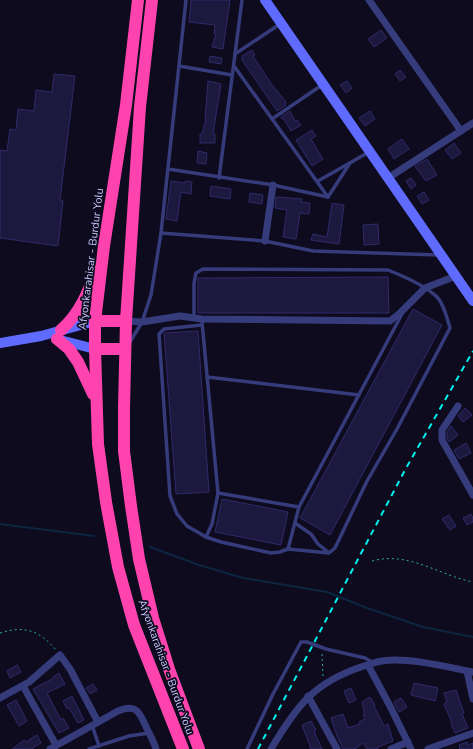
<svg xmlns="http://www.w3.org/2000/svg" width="473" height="749" viewBox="0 0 473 749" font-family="'Nunito Sans',sans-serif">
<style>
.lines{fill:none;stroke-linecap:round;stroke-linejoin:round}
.stream{stroke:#0c2541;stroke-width:2}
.building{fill:#1c183e;stroke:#302a6a}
.path{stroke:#2dad99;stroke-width:1;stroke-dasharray:2 3;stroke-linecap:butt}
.lane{stroke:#363b7c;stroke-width:3.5}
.street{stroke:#363b7c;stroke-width:7}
.secondary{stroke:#5f6afe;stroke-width:10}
.highway{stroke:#fe43af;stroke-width:12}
.rail{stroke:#01f1f1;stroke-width:2;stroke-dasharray:6 5;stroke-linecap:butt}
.labels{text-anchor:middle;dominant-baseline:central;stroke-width:3.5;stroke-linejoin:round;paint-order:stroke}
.street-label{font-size:11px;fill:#c8c7ff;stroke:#0d0b1d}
</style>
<rect width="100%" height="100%" fill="#0d0b1d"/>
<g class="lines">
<g class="stream">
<polyline points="0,524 94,536"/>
<polyline points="150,547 199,565 243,578 327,592 367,608 423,627 473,637"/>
</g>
</g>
<g class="building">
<polygon points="191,0 230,0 223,49 212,47 216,34 214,34 215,25 189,22"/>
<polygon points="381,30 387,38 374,47 368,39"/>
<polygon points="252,50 255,55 253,56 272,85 286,102 285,103 286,105 277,111 242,60 242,56"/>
<polygon points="210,56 222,58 221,64 209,62"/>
<polygon points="400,70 406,77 400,81 395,74"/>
<polygon points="54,74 75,76 60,200 63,201 58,246 0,238 0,150 7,151 10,129 16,130 18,109 34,111 36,90 52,92"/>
<polygon points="208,81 221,84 213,134 215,134 215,143 200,143 200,134 202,134 206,119 205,119"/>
<polygon points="347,81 352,88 346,93 340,85"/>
<polygon points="290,111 295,121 297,120 301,125 291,131 283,118 282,119 281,117"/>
<polygon points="370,111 375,119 365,126 359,118"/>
<polygon points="312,130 316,136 311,139 323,159 312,166 296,140"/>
<polygon points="402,139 409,149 394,159 388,149"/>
<polygon points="454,143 461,153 452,159 445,150"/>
<polygon points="198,151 207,153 206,164 197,163"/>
<polygon points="427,159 437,175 426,181 415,166"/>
<polygon points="411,178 416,185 411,189 406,181"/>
<polygon points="171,181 185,183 185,181 192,182 191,194 181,192 177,221 166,219"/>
<polygon points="211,186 231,189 230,199 210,196"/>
<polygon points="424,192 429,200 422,204 417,196"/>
<polygon points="250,193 263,195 262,204 249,202"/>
<polygon points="276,197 302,199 301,202 310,203 309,214 300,213 296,239 283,237 287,210 275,208"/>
<polygon points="332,203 344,205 339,244 311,240 313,234 327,237"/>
<polygon points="378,224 379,244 364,245 363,225"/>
<polygon points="388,277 389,313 198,313 198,278"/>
<polygon points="413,309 442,325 330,535 300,518"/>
<polygon points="198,331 209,492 176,494 164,333"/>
<polygon points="465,408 472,415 463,422 458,416"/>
<polygon points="451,426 458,435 449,442 447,439 447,432"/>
<polygon points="466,443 471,453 459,459 454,450"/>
<polygon points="222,499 288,512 281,545 215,532"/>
<polygon points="471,514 473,518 473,522 467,525 463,518"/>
<polygon points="449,515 456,526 450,530 442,519"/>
<polygon points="17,665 21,672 10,678 7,671"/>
<polygon points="59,673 65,684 47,693 61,720 63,718 69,728 59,733 33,689 54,678 53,677"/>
<polygon points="414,683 438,688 435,701 411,695"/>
<polygon points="93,684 97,690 90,694 86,688"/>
<polygon points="351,688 356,700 349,703 344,691"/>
<polygon points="456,690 464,713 462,714 468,728 455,733 451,724 452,723 444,704 447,702 444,693"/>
<polygon points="72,696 84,720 78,723 69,708 67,709 63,701"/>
<polygon points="370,697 375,705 374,706 384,726 388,724 393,741 378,747 378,749 367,749 363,743 355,749 343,749 337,736 331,718 343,714 348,728 360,724 359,722 365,719 363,715 365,715 362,702"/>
<polygon points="401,698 407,707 399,712 394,702"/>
<polygon points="16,700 27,721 19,726 7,705"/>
<polygon points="311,721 316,730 314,731 317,738 322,749 311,749 302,725"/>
<polygon points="37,735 41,743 31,749 12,749 24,740 26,742"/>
<polygon points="467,742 468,745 473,743 473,749 459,749 460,748 459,745"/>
</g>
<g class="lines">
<g class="path">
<path d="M372,561C409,551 438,575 473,582"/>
<path d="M0,633C25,625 40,631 56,650"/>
<polyline points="322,654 323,677"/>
</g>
<g class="lane">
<polyline points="235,54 280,24"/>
<polyline points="179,66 232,75"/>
<polyline points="234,66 328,197"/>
<polyline points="272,119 322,85"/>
<polyline points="168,169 273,185 328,197 350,163"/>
<polyline points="219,178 242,0"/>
<polyline points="318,181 369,152"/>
<polyline points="161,233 265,241 313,251 439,255"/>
<path d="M194,318V283L196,273L203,269L388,270C403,276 425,285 437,297C444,304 447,318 450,328L397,429L367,481L335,548L329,553L288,549L280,552L271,553L221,542L206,537L187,526L177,514L170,496L159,334L164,329L202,325"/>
<polyline points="202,322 218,493 299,507 402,314"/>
<polyline points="130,342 142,322 151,295 161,233 186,0"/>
<polyline points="207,377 359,395"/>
<polyline points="295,523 311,534 318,544 328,552"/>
<polyline points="206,537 212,524 218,493"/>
<polyline points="288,549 299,507"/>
<polyline points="92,725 99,746"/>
<polyline points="89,749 129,736 149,733"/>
<polyline points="247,749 273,694 301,642 307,642 326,649 365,658 374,663"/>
</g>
<g class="street">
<polyline points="369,0 461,131"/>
<polyline points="388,178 473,123"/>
<polyline points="265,241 273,185"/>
<polyline points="126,321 142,322 180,316 202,319 390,321 399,314 425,288 456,276"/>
<polyline points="458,406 442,430 442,440 473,495"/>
<polyline points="368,665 391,708 411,749"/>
<polyline points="467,671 473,699"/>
<polyline points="23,686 56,745"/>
<polyline points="308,696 337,749"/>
<polyline points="0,698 29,682 60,655 70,669 98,722"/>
<path d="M50,749L118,711C137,703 140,713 147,729C150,735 154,742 156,749"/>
<path d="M271,749C296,707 313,683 361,667C368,665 375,662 382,661C408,657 447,667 473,672"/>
<polyline points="391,749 408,742"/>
<polyline points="428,749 473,733"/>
</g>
<g class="secondary">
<polyline points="265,0 473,301"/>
<polyline points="56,339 95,349"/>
<polyline points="0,343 41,336 95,321"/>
</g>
<g class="highway">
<polyline points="138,0 126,105 104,246 95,321 95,349 98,444 106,502 118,567 134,625 183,749"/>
<polyline points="152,0 140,107 126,321 124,408 124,451 131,506 139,559 153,618 169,669 199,749"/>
<polyline points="95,321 126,321"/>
<path d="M61,330C80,313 88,293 97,268"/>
<polyline points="57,339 69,349 78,362 93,394"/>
<polyline points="95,349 125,349"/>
</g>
<polyline class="rail" points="258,749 405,470 473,351"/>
</g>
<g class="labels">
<g class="street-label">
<text transform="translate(91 259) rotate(-83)">Afyonkarahisar - Burdur Yolu</text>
<text transform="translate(166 667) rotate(70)">Afyonkarahisar - Burdur Yolu</text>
</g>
</g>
</svg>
